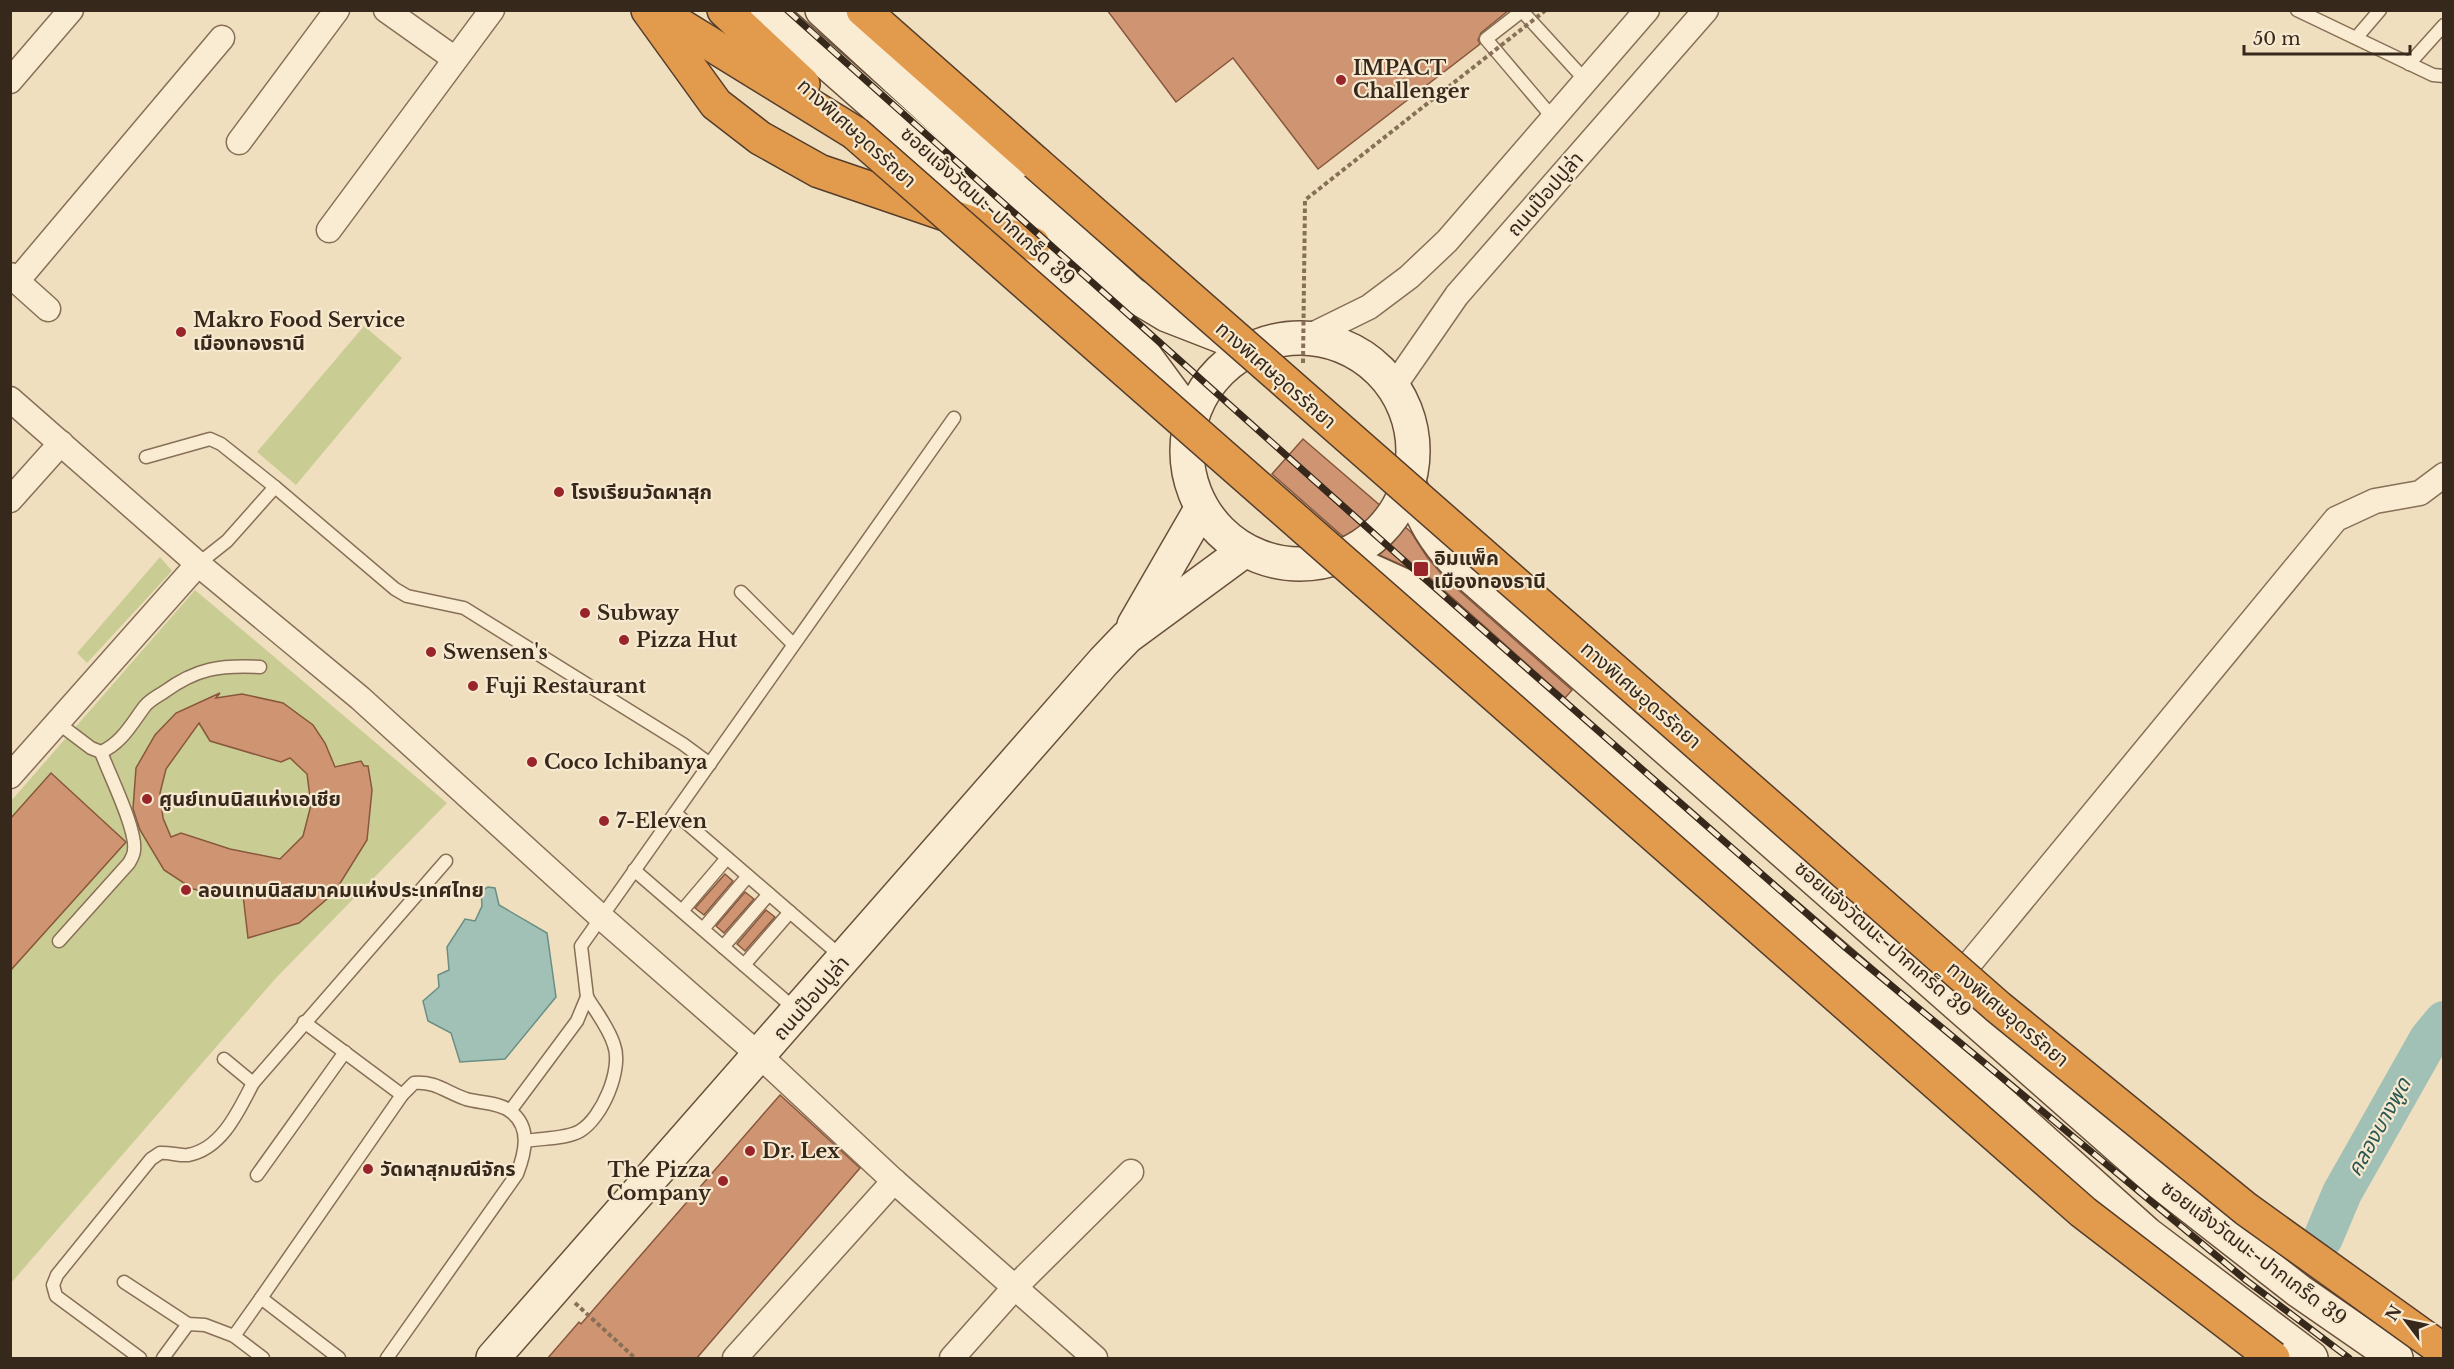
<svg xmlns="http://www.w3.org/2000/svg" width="2454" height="1369" viewBox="0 0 2454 1369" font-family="'Libre Baskerville','Noto Sans Thai',serif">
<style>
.green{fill:#c9cd93}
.water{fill:#a2c1b6;stroke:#698f84;stroke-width:1.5}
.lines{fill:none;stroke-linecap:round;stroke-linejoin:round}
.river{stroke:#a2c1b6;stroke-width:40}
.building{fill:#cf9573;stroke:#88573c;stroke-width:1.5;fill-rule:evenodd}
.lane-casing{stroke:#886f57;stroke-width:15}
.street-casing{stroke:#886f57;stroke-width:27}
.secondary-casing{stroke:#6a503a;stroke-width:36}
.highway-casing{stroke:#553d2b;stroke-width:36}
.path{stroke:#886f57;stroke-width:4;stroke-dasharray:4.5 3;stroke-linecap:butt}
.lane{stroke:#faecd2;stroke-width:12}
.street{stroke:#faecd2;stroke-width:24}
.secondary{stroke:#faecd2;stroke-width:33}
.highway{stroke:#e29a4c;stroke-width:33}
.rail-casing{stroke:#37281c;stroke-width:7}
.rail{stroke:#f6e9cf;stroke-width:4.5;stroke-dasharray:14;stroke-linecap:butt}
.highway-bridge-casing{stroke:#553d2b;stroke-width:36;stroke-linecap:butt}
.path-bridge{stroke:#886f57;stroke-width:4;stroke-dasharray:4.5 3;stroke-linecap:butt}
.highway-bridge{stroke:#e29a4c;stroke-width:33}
.poi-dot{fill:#99252b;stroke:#f6e9cf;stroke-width:2}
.labels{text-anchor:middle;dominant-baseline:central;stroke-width:4.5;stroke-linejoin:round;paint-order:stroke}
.poi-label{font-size:20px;font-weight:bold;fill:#37281c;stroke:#f6e9cf;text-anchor:start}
.street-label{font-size:20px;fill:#37281c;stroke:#f6e9cf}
.water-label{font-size:21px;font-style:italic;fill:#2a5753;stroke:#f6e9cf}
</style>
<rect width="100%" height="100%" fill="#efdfbf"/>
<g class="green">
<polygon points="364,326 402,358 296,485 257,452"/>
<polygon points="160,557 172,571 87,663 77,653"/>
<polygon points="195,590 447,803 276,978 11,1283 11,801"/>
</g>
<polygon class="water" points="488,887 495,888 499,905 547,933 556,997 505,1059 460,1062 451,1033 428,1021 423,1001 439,987 438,975 449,970 447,947 465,919 475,921 482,906 481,891"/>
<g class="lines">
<polyline class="river" points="2323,1238 2342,1193 2429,1039 2444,1021"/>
</g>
<g class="building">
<polygon points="1107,10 1509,10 1481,33 1478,40 1480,44 1318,169 1233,58 1176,102"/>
<polygon points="1303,439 1411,532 1427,557 1445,578 1572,690 1565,698 1430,578 1348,541 1272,474"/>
<path d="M220,693L216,698L242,694L283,703L313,725L325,743L335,767L361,761L364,766H368L372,790L367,840L334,893L299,923L248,938L243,895H223L193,889L164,870L140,830L133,809L136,768L155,735L176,713ZM199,723L210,741L281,762L290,758L307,774L311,805L303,836L280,859L230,849L181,833L171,837L163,818L160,793L166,769Z"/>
<polygon points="51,773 126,842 10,971 10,819"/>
<polygon points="725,874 733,881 704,915 695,908"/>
<polygon points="745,892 754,899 724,933 716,926"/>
<polygon points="766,910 775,917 745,951 737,944"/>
<polygon points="780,1095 860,1168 696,1359 547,1359 579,1322 581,1324"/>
</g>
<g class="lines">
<defs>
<g id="lane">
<polyline points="2297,10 2433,75 2444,76"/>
<polyline points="2356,38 2380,10"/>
<polyline points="2409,64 2444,25"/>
<polyline points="1553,118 1486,39 1522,11 1586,81"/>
<polyline points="146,457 210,439 221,444 275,487"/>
<polyline points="198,564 227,541 275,487 395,589 407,596 464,608 683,744 710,764"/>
<polyline points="741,592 793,644"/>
<path d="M58,723L91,748L101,752C122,743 132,723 145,706C150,700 158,696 164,692C197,668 220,665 260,667"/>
<polyline points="675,813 842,957"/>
<polyline points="634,870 795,1009"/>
<polyline points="682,911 727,858"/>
<polyline points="703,929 748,876"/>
<path d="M59,941L129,863C131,859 134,855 134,850C137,830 109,774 101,752"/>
<polyline points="723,947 769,894"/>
<polyline points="744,965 790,912"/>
<polyline points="304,1022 402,1095"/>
<polyline points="224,1059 253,1083 446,861"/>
<polyline points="510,1111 577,1021 587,997 581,946 954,418"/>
<path d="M526,1141C542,1138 566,1139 580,1131C602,1118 623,1069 614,1045C609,1028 596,1012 587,997"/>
<polyline points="257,1175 345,1052"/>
<polyline points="124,1282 188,1324 205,1325 234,1336 263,1358"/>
<path d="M261,1298L402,1095L414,1083C435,1081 446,1092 466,1099C479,1103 498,1102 510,1111C532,1127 525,1153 517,1174L387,1358"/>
<polyline points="234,1336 261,1298 339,1358"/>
<path d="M140,1358L56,1296L53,1285L57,1275L151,1159L160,1153C169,1152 179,1156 188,1155C222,1149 239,1110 253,1083"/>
<polyline points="163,1358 188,1324"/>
</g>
<g id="street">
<polyline points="386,10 455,59"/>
<polyline points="10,81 71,10"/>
<polyline points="239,142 337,10"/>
<polyline points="329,230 492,10"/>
<polyline points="10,275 48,309"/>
<polyline points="17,281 222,38"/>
<polyline points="1308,337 1369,307 1409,277 1447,241 1647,10"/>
<polyline points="1394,386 1457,295 1706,10"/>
<polyline points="10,399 198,564 360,698 601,917 760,1056 894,1181 1095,1358"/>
<polyline points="10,500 61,443"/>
<polyline points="10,776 198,564"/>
<polyline points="1961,974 2336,519 2375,501 2420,493 2444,475"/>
<polyline points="735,1358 894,1181"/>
<polyline points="952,1358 1015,1287 1131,1172"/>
</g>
<g id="secondary">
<polyline points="767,10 1033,244 1109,315 1146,357 1191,418"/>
<polyline points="822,10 1132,294 1167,315 1239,343"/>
<circle cx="1300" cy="451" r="113"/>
<path d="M1412,490C1424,521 1434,539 1457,564L2158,1181L2299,1291L2396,1358"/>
<polyline points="1345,559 1418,592 1583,740 1896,1009 2147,1234 2311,1358"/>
<polyline points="1134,625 1201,509"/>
<polyline points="493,1358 1104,661 1127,637 1244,551"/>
</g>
<g id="highway">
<polyline points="648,10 716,104 760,138 819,171 1033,244"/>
<polyline points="724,10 803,84"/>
<polyline points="863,10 1036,163"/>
<polyline points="657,11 855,133"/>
</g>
</defs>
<use href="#lane" class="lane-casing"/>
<use href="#street" class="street-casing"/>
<use href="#secondary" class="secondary-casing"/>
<use href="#highway" class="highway-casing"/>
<polyline class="path" points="575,1303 635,1358"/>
<use href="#lane" class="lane"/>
<use href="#street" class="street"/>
<use href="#secondary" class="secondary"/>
<use href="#highway" class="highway"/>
<defs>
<polyline id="rail" points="787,10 1417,572 1846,948 2247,1281 2349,1358"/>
</defs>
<use href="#rail" class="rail-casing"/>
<use href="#rail" class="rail"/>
<defs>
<g id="highway-bridge">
<polyline points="855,133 2083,1212 2273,1358"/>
<polyline points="1036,163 1998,1007 2246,1209 2444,1351"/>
</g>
</defs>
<use href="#highway-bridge" class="highway-bridge-casing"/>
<polyline class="path-bridge" points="1303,363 1305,200 1546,10"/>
<use href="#highway-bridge" class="highway-bridge"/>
</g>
<g class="poi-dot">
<circle cx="1341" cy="80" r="6"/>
<circle cx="181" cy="332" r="6"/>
<circle cx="559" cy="492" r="6"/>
<rect x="1413" y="561" width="16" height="16" rx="3"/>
<circle cx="585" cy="613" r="6"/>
<circle cx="624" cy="640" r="6"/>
<circle cx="431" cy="652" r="6"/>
<circle cx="473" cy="686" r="6"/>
<circle cx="532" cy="762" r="6"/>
<circle cx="147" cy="799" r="6"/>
<circle cx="604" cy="821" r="6"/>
<circle cx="186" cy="890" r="6"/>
<circle cx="750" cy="1151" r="6"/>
<circle cx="368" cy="1169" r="6"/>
<circle cx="723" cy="1181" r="6"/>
</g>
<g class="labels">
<g class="poi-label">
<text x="1353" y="68">IMPACT<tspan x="1353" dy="23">Challenger</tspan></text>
<text x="193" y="320">Makro Food Service<tspan x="193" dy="23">เมืองทองธานี</tspan></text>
<text x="571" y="492">โรงเรียนวัดผาสุก</text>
<text x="1434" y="558">อิมแพ็ค<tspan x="1434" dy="23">เมืองทองธานี</tspan></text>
<text x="597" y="613">Subway</text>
<text x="636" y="640">Pizza Hut</text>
<text x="443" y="652">Swensen's</text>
<text x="485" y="686">Fuji Restaurant</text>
<text x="544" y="762">Coco Ichibanya</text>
<text x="159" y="799">ศูนย์เทนนิสแห่งเอเชีย</text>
<text x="616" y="821">7-Eleven</text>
<text x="198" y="890">ลอนเทนนิสสมาคมแห่งประเทศไทย</text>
<text x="762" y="1151">Dr. Lex</text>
<text x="380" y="1169">วัดผาสุกมณีจักร</text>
<text x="711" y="1170" text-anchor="end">The Pizza<tspan x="711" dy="23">Company</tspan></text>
</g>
<g class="street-label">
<text transform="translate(857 133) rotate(42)">ทางพิเศษอุดรรัถยา</text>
<text transform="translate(1545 194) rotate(-49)">ถนนป๊อปปูล่า</text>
<text transform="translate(988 206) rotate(42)">ซอยแจ้งวัฒนะ-ปากเกร็ด 39</text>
<text transform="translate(1276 375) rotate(41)">ทางพิเศษอุดรรัถยา</text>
<text transform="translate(1641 695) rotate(41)">ทางพิเศษอุดรรัถยา</text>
<text transform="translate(1883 939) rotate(41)">ซอยแจ้งวัฒนะ-ปากเกร็ด 39</text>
<text transform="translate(811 998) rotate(-49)">ถนนป๊อปปูล่า</text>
<text transform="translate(2008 1014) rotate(40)">ทางพิเศษอุดรรัถยา</text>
<text transform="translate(2254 1253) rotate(37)">ซอยแจ้งวัฒนะ-ปากเกร็ด 39</text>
</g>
<g class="water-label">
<text transform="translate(2379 1127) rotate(-61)">คลองบางพูด</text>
</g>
</g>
<rect width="2454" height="1369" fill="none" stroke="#37281c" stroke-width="24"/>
<g transform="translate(2406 1321) rotate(302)" stroke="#f6e9cf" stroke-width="4.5" paint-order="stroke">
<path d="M0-4.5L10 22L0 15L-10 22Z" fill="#37281c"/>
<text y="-9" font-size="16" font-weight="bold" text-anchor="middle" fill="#37281c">N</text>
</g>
<path d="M2244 45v9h166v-9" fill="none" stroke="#37281c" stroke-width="3"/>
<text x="2253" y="45" font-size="18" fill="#37281c" stroke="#f6e9cf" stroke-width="4.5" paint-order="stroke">50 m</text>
</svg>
